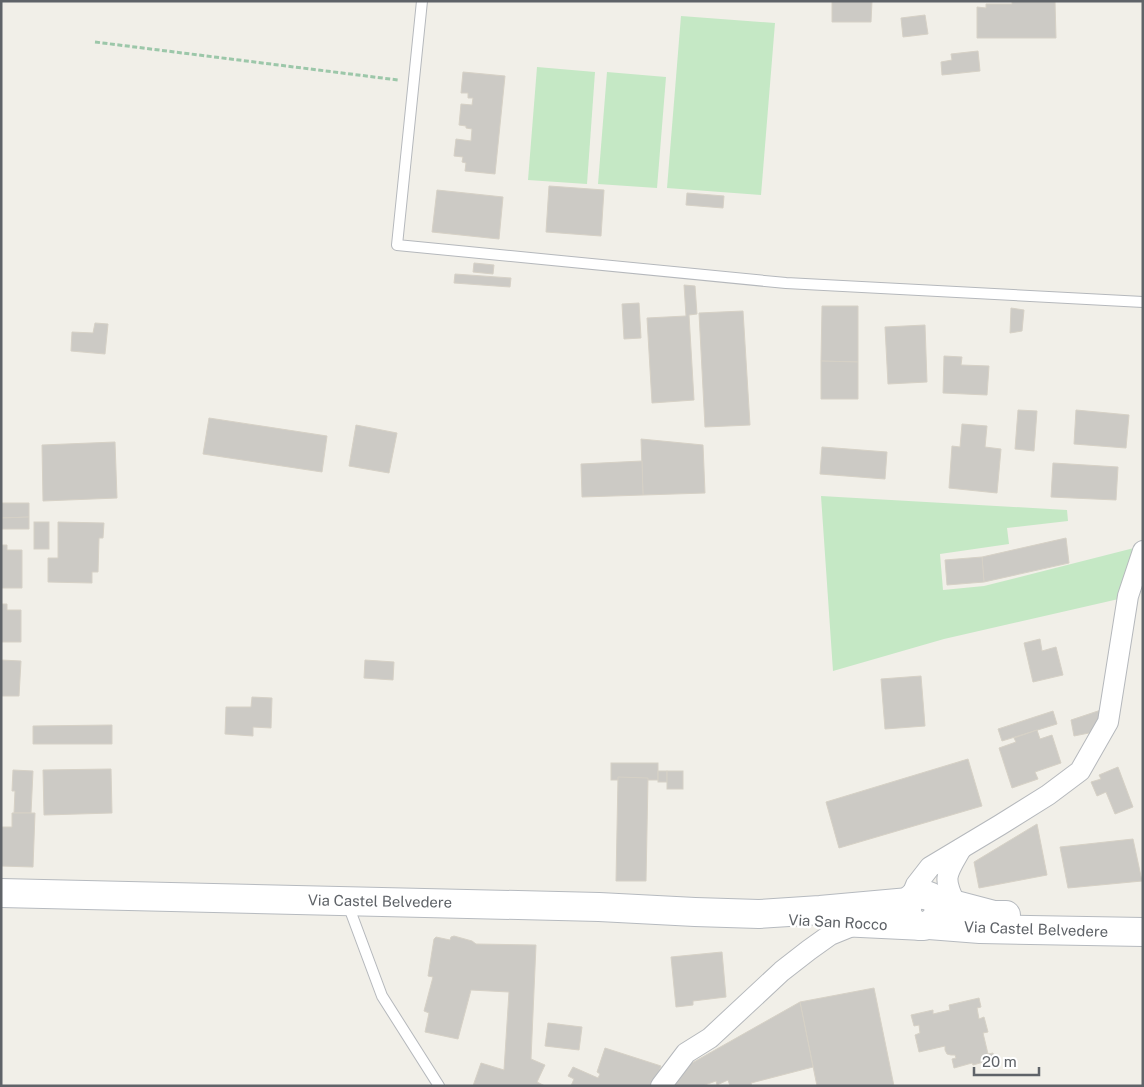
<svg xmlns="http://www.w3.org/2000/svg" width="1144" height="1087" viewBox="0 0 1144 1087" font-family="'Public Sans',sans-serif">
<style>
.green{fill:#c5e8c5}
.building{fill:#cccac5;stroke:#d6d1c6}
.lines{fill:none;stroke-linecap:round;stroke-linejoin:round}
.lane-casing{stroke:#b5b8bc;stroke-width:12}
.street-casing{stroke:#b5b8bc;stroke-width:22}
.secondary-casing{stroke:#b6babf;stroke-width:30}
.path{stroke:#9cc7a9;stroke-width:3;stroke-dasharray:5 2.5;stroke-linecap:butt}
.lane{stroke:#fff;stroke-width:10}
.street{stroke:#fff;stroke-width:20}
.secondary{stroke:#fff;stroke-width:28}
.labels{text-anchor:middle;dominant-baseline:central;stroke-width:5;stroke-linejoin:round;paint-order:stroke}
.street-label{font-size:15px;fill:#5f6368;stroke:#fff}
</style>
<rect width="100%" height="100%" fill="#f1efe8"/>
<g class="green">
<polygon points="681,16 775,23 761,195 667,188"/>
<polygon points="537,67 595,72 587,184 528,180"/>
<polygon points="607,72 666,77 657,188 598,184"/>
<polygon points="821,496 1067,510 1068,521 1007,528 1009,544 940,554 943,590 984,586 1134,548 1123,598 944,639 833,671"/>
</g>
<g class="building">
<polygon points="832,1 872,1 871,22 832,22"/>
<polygon points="1012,1 1055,1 1056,38 977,38 977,7 986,8 986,4 1012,4"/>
<polygon points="925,15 928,34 903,37 901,18"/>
<polygon points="978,51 980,71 942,75 941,62 952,60 951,54"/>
<polygon points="463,72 505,76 495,174 465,171 466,163 462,162 463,157 454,156 456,139 471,141 472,129 466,128 466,126 459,125 461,104 472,105 473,98 468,98 468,93 461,93"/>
<polygon points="549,186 604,190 601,236 546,232"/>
<polygon points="437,190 503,197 499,239 432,232"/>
<polygon points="687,193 724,196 723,208 686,205"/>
<polygon points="474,263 494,265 493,274 473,272"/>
<polygon points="455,274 511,278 510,287 454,283"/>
<polygon points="684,285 695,286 697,314 689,315 694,400 652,403 647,318 686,316"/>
<polygon points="639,303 641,338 624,339 622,304"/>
<polygon points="822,306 858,306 858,362 821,361"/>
<polygon points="1011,308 1024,310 1022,331 1010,333"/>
<polygon points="743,311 750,425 705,427 699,313"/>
<polygon points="95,323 108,324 105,354 71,351 72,332 93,333"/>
<polygon points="925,325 927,382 888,384 885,327"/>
<polygon points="944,356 962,357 961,365 989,366 987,395 943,393"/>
<polygon points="821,361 858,362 858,399 821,399"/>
<polygon points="1018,410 1037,411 1034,451 1015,449"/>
<polygon points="1076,410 1129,415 1126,448 1074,444"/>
<polygon points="209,418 327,436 322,472 203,454"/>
<polygon points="962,424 987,426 985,447 1001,449 997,493 949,488 952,446 960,447"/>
<polygon points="356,425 397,433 389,473 349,466"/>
<polygon points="641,439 703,445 705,493 643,495"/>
<polygon points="115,442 117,498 43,501 42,445"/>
<polygon points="822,447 887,452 885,479 820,474"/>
<polygon points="642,461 643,495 582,497 581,464"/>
<polygon points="1053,463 1118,467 1116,500 1051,497"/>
<polygon points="1,503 29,503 29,517 1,518"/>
<polygon points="29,517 29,529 1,529 1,518"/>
<rect x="34" y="522" width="15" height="27"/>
<polygon points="58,522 104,523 103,538 99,538 98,572 92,572 92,583 48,582 48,558 58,558"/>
<polygon points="1066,538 1069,563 984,582 982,557"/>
<polygon points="1,545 7,545 7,550 22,550 22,588 1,588"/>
<polygon points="982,557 984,582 947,585 945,560"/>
<polygon points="1,604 7,604 7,610 21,610 21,642 1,642"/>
<polygon points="1040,639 1042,651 1056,647 1063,675 1033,682 1024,643"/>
<polygon points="1,660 21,661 19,696 1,696"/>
<polygon points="365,660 394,662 393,680 364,678"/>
<polygon points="921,676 925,726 885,729 881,679"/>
<polygon points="252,697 272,698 271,728 253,727 253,736 225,734 226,707 251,707"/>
<polygon points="1107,708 1099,731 1074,736 1071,720"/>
<polygon points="1053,711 1057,724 1002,741 998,729"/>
<polygon points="112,725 112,744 33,744 33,726"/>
<polygon points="1037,730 1040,739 1052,735 1061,763 1035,772 1038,779 1012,788 999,748 1016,742 1014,738"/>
<polygon points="968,759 982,806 839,848 826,802"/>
<rect x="611" y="763" width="47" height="17"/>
<polygon points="1118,767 1133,807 1115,814 1106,792 1097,796 1091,782 1101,779 1099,775"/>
<polygon points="111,769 112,813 44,815 43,770"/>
<polygon points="13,770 33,771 31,813 14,813 15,791 12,791"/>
<rect x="658" y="771" width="9" height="11"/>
<rect x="667" y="771" width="16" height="18"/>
<polygon points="618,777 648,778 646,881 616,881"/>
<polygon points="12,813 35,813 33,867 1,866 1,827 12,827"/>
<polygon points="1037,824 1047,875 979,888 974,862"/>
<polygon points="1133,839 1142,881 1068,888 1060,847"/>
<polygon points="454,936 472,941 476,944 536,945 531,1059 545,1065 537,1082 545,1086 473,1086 481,1063 504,1070 509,992 471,990 458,1039 425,1032 429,1013 424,1011 433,977 428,976 434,939 436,937 450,940 451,937"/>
<polygon points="722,952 726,997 693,1001 693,1005 676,1007 671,957"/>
<polygon points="874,988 894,1086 817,1086 800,1002"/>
<polygon points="979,998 981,1007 977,1008 979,1019 984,1017 988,1032 983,1033 988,1054 993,1053 994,1059 973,1065 972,1063 954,1068 952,1059 956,1058 955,1055 951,1055 947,1054 945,1050 945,1046 919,1052 915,1035 920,1033 919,1025 914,1026 911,1015 933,1010 933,1014 950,1010 949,1005"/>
<polygon points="800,1002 813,1067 751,1083 752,1086 730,1086 728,1080 717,1085 716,1081 702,1086 674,1086 680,1076 692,1063"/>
<polygon points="548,1023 582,1027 579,1050 545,1046"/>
<polygon points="605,1048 661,1066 652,1086 571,1086 574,1079 568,1076 573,1067 598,1078 600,1074 597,1072"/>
</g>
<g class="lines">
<defs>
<g id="lane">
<polyline points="422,1 397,245 786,283 1143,302"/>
<polyline points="347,902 382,996 439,1086"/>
</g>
<g id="street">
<polyline points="909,902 916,885 930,867 1000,825 1048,795 1080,771 1108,722 1128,596 1143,551"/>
<path d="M956,905C942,877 946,875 961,849"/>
<polyline points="661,1086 686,1053 710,1038 782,971 809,950 830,935 857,924"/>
</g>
<g id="secondary">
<polyline points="1,893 599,907 695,912 759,914 820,910 909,902"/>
<polyline points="938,905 956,905 994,915 1006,915"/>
<path d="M840,922L924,926C944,921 943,897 924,895C905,893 900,917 918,926"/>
<polyline points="929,925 980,929 1143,932"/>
</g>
</defs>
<use href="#lane" class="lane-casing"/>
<use href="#street" class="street-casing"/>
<use href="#secondary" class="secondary-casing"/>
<polyline class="path" points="95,42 398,80"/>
<use href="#lane" class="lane"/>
<use href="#street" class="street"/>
<use href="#secondary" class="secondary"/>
</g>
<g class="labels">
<g class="street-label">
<text transform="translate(380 901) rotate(1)">Via Castel Belvedere</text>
<text transform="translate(838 922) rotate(3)">Via San Rocco</text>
<text transform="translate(1036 929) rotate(2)">Via Castel Belvedere</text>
</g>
</g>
<rect width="1144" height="1087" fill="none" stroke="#5f6368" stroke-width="5"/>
<path d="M974 1067v8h65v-8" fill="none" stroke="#5f6368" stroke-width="2.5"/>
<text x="982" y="1067" font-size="15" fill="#5f6368" stroke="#ffffff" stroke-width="4" paint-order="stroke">20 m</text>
</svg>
